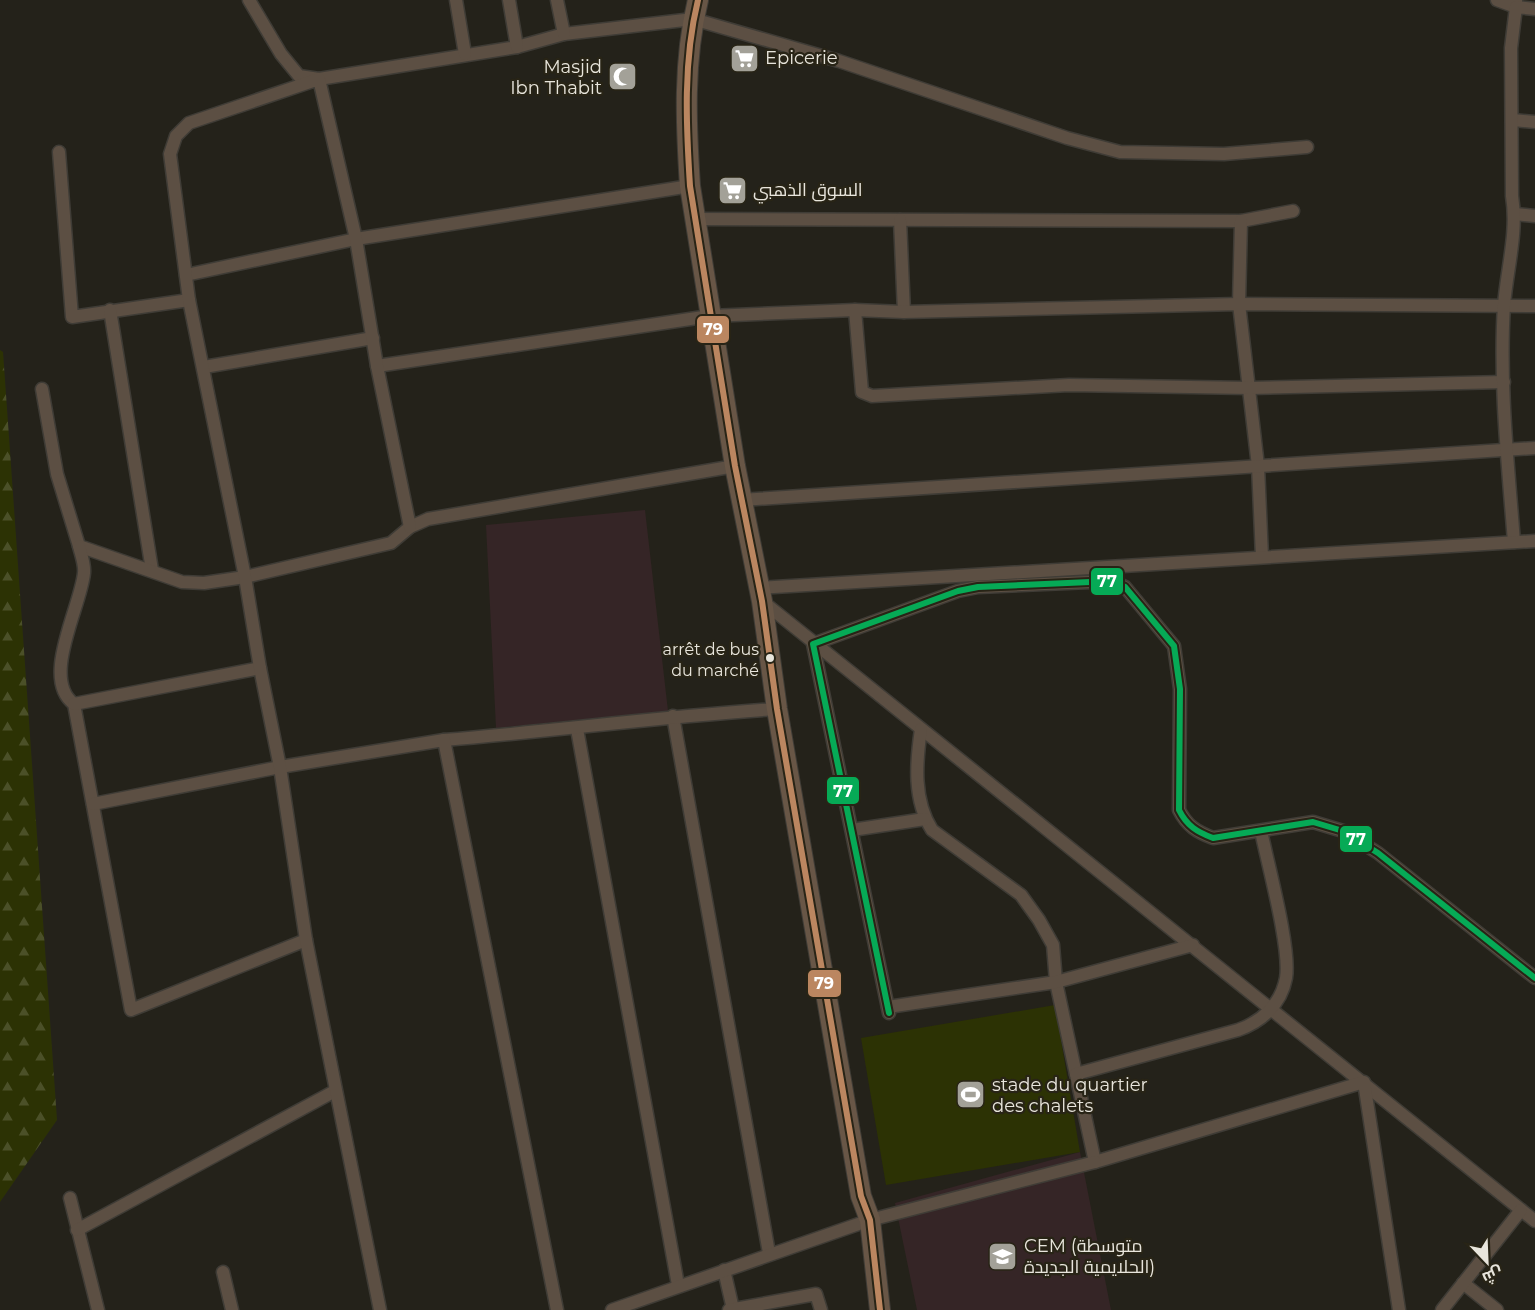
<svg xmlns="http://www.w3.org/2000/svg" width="1535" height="1310" viewBox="0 0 1535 1310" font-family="Montserrat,Cairo,sans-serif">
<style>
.education{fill:#352526}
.forest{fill:url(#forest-firs)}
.pitch{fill:#2c3204}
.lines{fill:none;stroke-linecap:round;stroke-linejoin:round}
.minor-casing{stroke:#3f3c36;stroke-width:15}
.primary-casing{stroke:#3f3c36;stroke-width:22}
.minor{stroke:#5c4f43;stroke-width:12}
.primary{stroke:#685646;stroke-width:20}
.bus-1-casing{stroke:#282416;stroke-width:10}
.bus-2-casing{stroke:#282416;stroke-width:10}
.bus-1{stroke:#bb8660;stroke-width:6}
.bus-2{stroke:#06aa56;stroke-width:6}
.bus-dot{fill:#e8e5dc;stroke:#282416;stroke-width:2}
.labels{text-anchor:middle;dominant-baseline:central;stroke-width:4.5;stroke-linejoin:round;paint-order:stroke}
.bus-label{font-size:16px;fill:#e8e5dc;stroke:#282416;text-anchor:end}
.poi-label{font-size:18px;fill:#e8e5dc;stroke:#282416;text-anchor:start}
.line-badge{stroke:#282416;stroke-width:2}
.badge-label{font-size:16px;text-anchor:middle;font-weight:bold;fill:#fff}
</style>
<defs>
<pattern id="forest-firs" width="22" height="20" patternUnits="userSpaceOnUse" patternTransform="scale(1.5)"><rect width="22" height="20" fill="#2c3204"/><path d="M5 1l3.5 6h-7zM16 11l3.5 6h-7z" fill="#4b5028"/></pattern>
</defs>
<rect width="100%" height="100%" fill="#24221a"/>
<g class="education">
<polygon points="645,510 668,711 496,728 486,525"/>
<polygon points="1080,1152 1111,1310 917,1310 895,1203"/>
</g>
<polygon class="forest" points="0,350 3,352 57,1120 0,1202"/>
<polygon class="pitch" points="1055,1005 1080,1152 886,1185 861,1038"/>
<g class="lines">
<defs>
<g id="minor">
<polyline points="249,0 281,54 299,76 319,79 517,47 564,34 693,19 839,61 1067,138 1120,152 1224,154 1307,147"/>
<polyline points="456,0 465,54"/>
<polyline points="509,0 517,47"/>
<polyline points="557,0 564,34"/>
<polyline points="1497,0 1516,7 1516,0"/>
<polyline points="1513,120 1535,122"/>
<polyline points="59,152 72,317 189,300"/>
<polyline points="1515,214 1535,216"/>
<polyline points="695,219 1241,221 1293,211"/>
<polyline points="900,220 904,312"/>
<polyline points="1241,221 1239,304 1258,466 1262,557"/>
<polyline points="186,275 356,239 690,186"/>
<polyline points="110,310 152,570"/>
<polyline points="855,310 862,392 872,396 1069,385 1250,388 1504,382"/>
<polyline points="377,366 710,316 855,310 904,312 1239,304 1535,306"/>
<polyline points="204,367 373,338"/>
<polyline points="42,389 57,474 79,546 182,582 204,583 245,577 391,543 410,527 428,519 735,466"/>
<polyline points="741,500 1535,448"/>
<path d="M1514,542C1508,464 1499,383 1504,305C1507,268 1518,232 1512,196L1511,48L1516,7L1535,9"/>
<path d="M79,546C81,555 85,564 84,573C81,606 40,679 74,704L131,1010L306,940"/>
<polyline points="759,588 1535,541"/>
<polyline points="762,601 1535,1221"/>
<polyline points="74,704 260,668"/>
<polyline points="673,716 769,1253"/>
<polyline points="577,729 678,1285"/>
<path d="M921,729C916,763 913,800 932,830L1021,895L1039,920L1053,945L1056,982L1095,1162L1364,1082L1399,1310"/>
<path d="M444,740C555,731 665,716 777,709"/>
<polyline points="93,804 280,767 444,740 557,1310"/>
<polyline points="852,830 925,819"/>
<polyline points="888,1007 1056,982 1193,945"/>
<path d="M889,1013L813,644L958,591L978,587L1113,581L1125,587L1174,646L1180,689L1179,810C1187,826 1197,832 1213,838L1313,822L1343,831L1378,853L1535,978"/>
<path d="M1076,1074L1238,1030C1261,1022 1281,1005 1286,978C1291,949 1268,865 1261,831"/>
<polyline points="70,1198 98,1310"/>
<polyline points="77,1230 335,1091"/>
<polyline points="724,1270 733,1309"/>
<polyline points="223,1272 232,1310"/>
<polyline points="1463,1283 1497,1310"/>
<polyline points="380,1310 306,940 280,767 260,668 245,577 189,300 170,154 176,136 189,123 319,79 356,239 377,366 410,527"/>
<polyline points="612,1310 870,1220 1095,1162"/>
<polyline points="729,1310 816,1294 821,1310"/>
<polyline points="1442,1310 1521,1210"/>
</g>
<path id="primary" d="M698,0C683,61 686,124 690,186L735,466L762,601L777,709L861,1196L870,1220L880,1310"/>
</defs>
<use href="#minor" class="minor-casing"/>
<use href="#primary" class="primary-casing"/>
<use href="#minor" class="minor"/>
<use href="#primary" class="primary"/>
<defs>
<path id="bus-1" d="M698,0C683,61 686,124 690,186L735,466L762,601L777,709L861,1196L870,1220L880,1310"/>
<path id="bus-2" d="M889,1013L813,644L958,591L978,587L1113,581L1125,587L1174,646L1180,689L1179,810C1187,826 1197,832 1213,838L1313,822L1343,831L1378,853L1535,978"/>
</defs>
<use href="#bus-1" class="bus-1-casing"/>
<use href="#bus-2" class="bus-2-casing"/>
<use href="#bus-1" class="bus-1"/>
<use href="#bus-2" class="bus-2"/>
</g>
<defs>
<symbol id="supermarket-square" viewBox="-11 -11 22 22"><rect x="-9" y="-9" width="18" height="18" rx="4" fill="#a3a198" stroke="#282416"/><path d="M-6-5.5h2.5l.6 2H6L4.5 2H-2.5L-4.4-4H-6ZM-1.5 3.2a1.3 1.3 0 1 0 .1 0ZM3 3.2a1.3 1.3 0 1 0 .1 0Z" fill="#fff"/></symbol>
<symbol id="mosque-square" viewBox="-11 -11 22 22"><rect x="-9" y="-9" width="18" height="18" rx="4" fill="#a3a198" stroke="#282416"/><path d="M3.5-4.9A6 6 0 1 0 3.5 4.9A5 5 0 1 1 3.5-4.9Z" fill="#fff"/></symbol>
<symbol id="stadium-square" viewBox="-11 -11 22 22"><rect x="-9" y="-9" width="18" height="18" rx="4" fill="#a3a198" stroke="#282416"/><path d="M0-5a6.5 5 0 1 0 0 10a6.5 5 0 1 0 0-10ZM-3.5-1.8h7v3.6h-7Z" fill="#fff"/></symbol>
<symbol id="school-square" viewBox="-11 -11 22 22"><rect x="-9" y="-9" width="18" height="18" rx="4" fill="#a3a198" stroke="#282416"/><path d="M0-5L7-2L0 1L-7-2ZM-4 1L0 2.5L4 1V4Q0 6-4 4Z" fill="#fff"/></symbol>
</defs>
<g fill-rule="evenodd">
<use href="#supermarket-square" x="728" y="42" width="33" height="33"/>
<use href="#mosque-square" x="606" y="60" width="33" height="33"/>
<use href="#supermarket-square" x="716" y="174" width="33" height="33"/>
<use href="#stadium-square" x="954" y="1078" width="33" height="33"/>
<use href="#school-square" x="986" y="1240" width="33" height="33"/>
</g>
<circle class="bus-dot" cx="770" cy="658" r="5"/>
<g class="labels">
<g class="bus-label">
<text x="759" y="649">arrêt de bus<tspan x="759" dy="21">du marché</tspan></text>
</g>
<g class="poi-label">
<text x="765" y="58">Epicerie</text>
<text x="602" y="67" text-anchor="end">Masjid<tspan x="602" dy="21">Ibn Thabit</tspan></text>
<text x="753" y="190">السوق الذهبي</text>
<text x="992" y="1085">stade du quartier<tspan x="992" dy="21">des chalets</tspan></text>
<text x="1024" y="1246">CEM (متوسطة<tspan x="1024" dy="21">الحلايمية الجديدة)</tspan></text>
</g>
</g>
<g class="line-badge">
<rect x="696" y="315" width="34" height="29" rx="6" fill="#bb8660"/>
<rect x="1090" y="567" width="34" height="29" rx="6" fill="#06aa56"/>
<rect x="826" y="776" width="34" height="29" rx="6" fill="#06aa56"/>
<rect x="1339" y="825" width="34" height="28" rx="6" fill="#06aa56"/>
<rect x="807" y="969" width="35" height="29" rx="6" fill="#bb8660"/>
</g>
<g class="badge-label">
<text x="713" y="335">79</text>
<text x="1107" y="587">77</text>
<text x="843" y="797">77</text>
<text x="1356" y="845">77</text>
<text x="824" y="989">79</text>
</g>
<g transform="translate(1487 1262) rotate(157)" stroke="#282416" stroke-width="4.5" paint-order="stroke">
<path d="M0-4.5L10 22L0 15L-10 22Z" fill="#e8e5dc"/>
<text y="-9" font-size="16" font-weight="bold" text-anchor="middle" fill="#e8e5dc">ش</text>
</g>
</svg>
